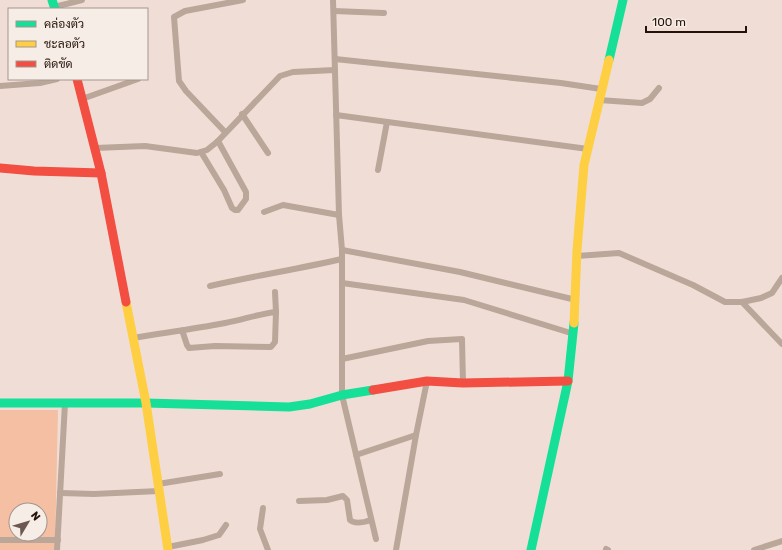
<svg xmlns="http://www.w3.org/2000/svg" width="782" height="550" viewBox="0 0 782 550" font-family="Rubik,Sarabun,sans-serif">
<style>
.green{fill:#f4bfa3;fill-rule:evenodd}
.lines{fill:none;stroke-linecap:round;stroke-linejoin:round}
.street{stroke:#bba69a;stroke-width:6}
.fast{stroke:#16e098;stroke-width:9}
.slow{stroke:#ffcf43;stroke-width:9}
.jam{stroke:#f24e42;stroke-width:9}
</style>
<rect width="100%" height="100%" fill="#f0ded6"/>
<path class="green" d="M0,410H58L55,550H0ZM16,510H40V534H16Z"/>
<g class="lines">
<g class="street">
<polyline points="333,0 339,215 342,250 342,395 376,539"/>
<polyline points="54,7 82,0"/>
<polyline points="334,11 384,13"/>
<polyline points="335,59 561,83 601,89"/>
<polyline points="0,86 40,83 57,79"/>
<polyline points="82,99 138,79"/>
<polyline points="599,100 642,103 650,99 659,88"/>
<polyline points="242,114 268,153"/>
<polyline points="336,115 588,149"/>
<polyline points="225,132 186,91 179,81 174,17 185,11 243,0"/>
<polyline points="95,148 145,146 197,153 207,150 218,141 280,76 293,72 335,70"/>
<polyline points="201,152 224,190 232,208 235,210 238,210 246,199 246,192 218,141"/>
<polyline points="378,170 387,122"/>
<polyline points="264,212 283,205 339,215"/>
<polyline points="342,250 460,272 576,300"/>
<polyline points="577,256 619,253 693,285 725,302 742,302 761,298 772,293 782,278"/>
<polyline points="342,283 464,300 574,334"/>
<path d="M210,286C254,276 298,269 342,259"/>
<polyline points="275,292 276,312"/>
<polyline points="742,302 782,344"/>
<path d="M133,338C163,333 194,329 225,323C242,320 258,314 276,312L275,342L271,347L215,346L189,348L187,345L182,330"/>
<polyline points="342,359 428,341 462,339 463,383"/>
<polyline points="356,455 416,435"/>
<polyline points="158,484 220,474"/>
<polyline points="60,493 94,494 159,491"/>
<path d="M299,501L327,500L343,496L347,500L350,520C355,525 365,522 371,520"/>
<polyline points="263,508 260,529 268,550"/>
<polyline points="0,540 58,540"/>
<polyline points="168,547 203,540 219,535 226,525"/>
<polyline points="606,549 608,550"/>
<polyline points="57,550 65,403"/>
<polyline points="396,550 416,435 427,381"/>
<polyline points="754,550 782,541"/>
</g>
<g class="fast">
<polyline points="52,0 55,9"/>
<polyline points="609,60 623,0"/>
<polyline points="0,403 146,403 289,407 310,404 342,395 373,390"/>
<polyline points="531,550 568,381 574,323"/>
</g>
<g class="slow">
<polyline points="126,302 146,403 168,550"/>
<polyline points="574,323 577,250 584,165 609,60"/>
</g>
<g class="jam">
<polyline points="77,79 101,173 126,302"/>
<polyline points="0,168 34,171 101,173"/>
<polyline points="373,390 427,381 463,383 568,381"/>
</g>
</g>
<rect x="8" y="8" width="140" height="72" fill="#f7ede7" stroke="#a3958e"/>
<rect x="16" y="21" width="20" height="6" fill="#16e098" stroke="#a3958e"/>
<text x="44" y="28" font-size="12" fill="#241209">คล่องตัว</text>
<rect x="16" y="41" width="20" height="6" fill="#ffcf43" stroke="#a3958e"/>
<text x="44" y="48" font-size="12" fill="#241209">ชะลอตัว</text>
<rect x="16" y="61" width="20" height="6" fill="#f24e42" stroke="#a3958e"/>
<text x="44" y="68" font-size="12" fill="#241209">ติดขัด</text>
<g transform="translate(28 522) rotate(52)"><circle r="19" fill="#f7ede7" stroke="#a3958e"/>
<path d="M0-3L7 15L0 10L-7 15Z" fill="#6b5951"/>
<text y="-6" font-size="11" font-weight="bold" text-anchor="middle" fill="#241209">N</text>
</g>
<path d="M646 26v6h100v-6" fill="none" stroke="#241209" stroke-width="2"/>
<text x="652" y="26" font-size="12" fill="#241209" stroke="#f7ede7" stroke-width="3" paint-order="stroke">100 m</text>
</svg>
